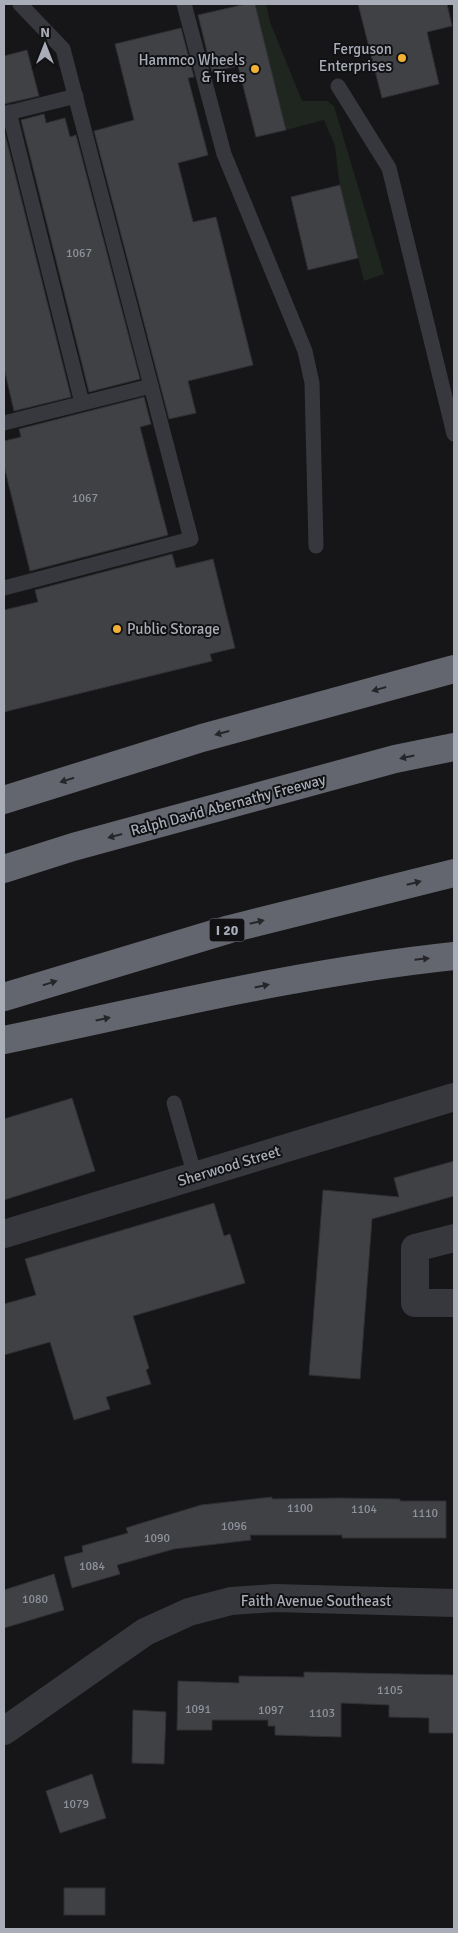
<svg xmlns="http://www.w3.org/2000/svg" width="458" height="1933" viewBox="0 0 458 1933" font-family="Signika,sans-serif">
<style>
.green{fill:#1e261f}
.building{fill:#404145;stroke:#303034}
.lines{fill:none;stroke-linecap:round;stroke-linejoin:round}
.lane{stroke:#37383d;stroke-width:15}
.street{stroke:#37383d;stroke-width:28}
.highway{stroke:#63666e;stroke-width:28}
.oneway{fill:#26262a}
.poi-dot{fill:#f2b134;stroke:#111113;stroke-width:2}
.labels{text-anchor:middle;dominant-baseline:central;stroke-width:4;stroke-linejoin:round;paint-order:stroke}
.number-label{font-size:12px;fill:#8e929b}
.shield{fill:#111113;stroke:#7b7e86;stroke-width:1}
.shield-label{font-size:14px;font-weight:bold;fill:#a8adb8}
.poi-label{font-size:15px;fill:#a8adb8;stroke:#111113;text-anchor:end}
.street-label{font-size:15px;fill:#a8adb8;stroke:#111113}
</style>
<rect width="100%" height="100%" fill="#161618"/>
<polygon class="green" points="255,4 266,4 270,22 302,101 327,101 334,106 384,274 364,281 339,180 335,146 324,120 286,130"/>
<g class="building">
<polygon points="246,4 255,4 286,130 256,137 238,66 212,72 198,15"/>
<polygon points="358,4 447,4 452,26 427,32 439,84 382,98"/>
<polygon points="181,28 194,77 188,78 208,155 178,163 193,222 216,217 253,365 188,381 196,413 169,419 94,131 134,120 115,44"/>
<polygon points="27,50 39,96 4,104 4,56"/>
<polygon points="44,114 46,123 65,118 70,137 76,135 140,379 89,392 21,120"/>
<polygon points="4,130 71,397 14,411 4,368"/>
<polygon points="340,185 358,258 308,270 291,197"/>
<polygon points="144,397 151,424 140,427 168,535 30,571 4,466 4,441 21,437 19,429"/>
<polygon points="172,554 176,568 213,559 235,648 210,654 212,661 4,712 4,610 38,602 35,590"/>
<polygon points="72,1098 95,1171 4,1200 4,1119"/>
<polygon points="454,1161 454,1196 372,1219 360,1379 309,1375 323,1190 399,1197 394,1178"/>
<polygon points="214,1203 224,1236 230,1234 245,1283 133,1316 149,1368 146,1370 151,1384 106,1397 110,1409 74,1420 50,1342 4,1355 4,1304 36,1295 25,1259"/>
<polygon points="272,1497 272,1499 340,1498 400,1499 400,1501 446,1501 446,1538 342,1538 342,1535 250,1535 251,1540 174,1549 117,1565 120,1574 72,1588 64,1557 83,1552 82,1546 128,1533 126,1528 132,1526 201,1505"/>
<polygon points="54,1574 64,1610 4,1628 4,1590"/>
<polygon points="304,1672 454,1675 454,1733 429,1733 429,1718 389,1717 389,1705 341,1703 341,1737 275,1735 275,1726 268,1726 268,1720 212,1720 212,1730 177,1730 178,1681 239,1683 239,1676 304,1677"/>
<polygon points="133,1710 166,1712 164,1764 132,1763"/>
<polygon points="92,1774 106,1818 60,1833 46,1791"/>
<rect x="64" y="1888" width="41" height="27"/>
</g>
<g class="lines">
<g class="lane">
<polyline points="184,4 224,154 305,351 312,383 316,546"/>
<polyline points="338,86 389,168 454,434"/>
<polyline points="9,112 82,403"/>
<polyline points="4,114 76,96"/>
<polyline points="4,423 151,386"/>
<polyline points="4,588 191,539 63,49 20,4"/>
<polyline points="174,1103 195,1176"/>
</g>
<g class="street">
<polyline points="4,1234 454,1097"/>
<polyline points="454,1238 415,1248 415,1303 454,1303"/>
<polyline points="4,1731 145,1632 189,1612 231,1601 275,1598 454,1603"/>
</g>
<g class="highway">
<polyline points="4,800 202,738 454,669"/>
<polyline points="4,869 73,847 395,759 454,747"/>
<polyline points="4,997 230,929 454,873"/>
<path d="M4,1040C153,1009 302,972 454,956"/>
</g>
</g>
<defs><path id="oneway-solid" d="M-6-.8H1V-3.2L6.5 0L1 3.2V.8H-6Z" transform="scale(1.25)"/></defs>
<g class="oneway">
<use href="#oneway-solid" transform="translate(379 689) rotate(164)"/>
<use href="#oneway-solid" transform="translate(222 733) rotate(165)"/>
<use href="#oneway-solid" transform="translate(407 757) rotate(168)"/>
<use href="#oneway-solid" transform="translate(67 780) rotate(162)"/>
<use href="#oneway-solid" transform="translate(115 836) rotate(165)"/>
<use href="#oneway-solid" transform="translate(414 883) rotate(-14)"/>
<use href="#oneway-solid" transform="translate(257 922) rotate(-14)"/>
<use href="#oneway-solid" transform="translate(422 959) rotate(-6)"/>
<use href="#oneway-solid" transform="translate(50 983) rotate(-17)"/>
<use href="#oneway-solid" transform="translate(262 986) rotate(-12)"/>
<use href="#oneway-solid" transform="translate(103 1019) rotate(-12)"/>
</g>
<g class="poi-dot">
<circle cx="402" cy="58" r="5"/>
<circle cx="255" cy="69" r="5"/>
<circle cx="117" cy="629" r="5"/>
</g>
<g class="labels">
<g class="number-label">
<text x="79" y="253">1067</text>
<text x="85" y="498">1067</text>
<text x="300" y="1508">1100</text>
<text x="364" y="1509">1104</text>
<text x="425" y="1513">1110</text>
<text x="234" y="1526">1096</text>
<text x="157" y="1538">1090</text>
<text x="92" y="1566">1084</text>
<text x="35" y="1599">1080</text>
<text x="390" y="1690">1105</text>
<text x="198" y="1709">1091</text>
<text x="271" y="1710">1097</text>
<text x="322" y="1713">1103</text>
<text x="76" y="1804">1079</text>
</g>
<rect class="shield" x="209.5" y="918.5" width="35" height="23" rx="4"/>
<g class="shield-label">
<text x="227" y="930">I 20</text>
</g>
<g class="poi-label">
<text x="392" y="49">Ferguson<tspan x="392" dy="17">Enterprises</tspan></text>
<text x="245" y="60">Hammco Wheels<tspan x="245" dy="17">&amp; Tires</tspan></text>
<text x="127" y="629" text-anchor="start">Public Storage</text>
</g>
<g class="street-label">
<text transform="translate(228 805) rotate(-15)">Ralph David Abernathy Freeway</text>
<text transform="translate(229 1166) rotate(-17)">Sherwood Street</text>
<text x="316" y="1601">Faith Avenue Southeast</text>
</g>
</g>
<rect width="458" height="1933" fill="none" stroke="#a8adb8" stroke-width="10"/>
<g transform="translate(45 45)" stroke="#111113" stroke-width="4" paint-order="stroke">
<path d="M0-4L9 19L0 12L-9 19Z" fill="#a8adb8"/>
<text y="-8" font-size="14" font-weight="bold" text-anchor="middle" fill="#a8adb8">N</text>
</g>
</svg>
